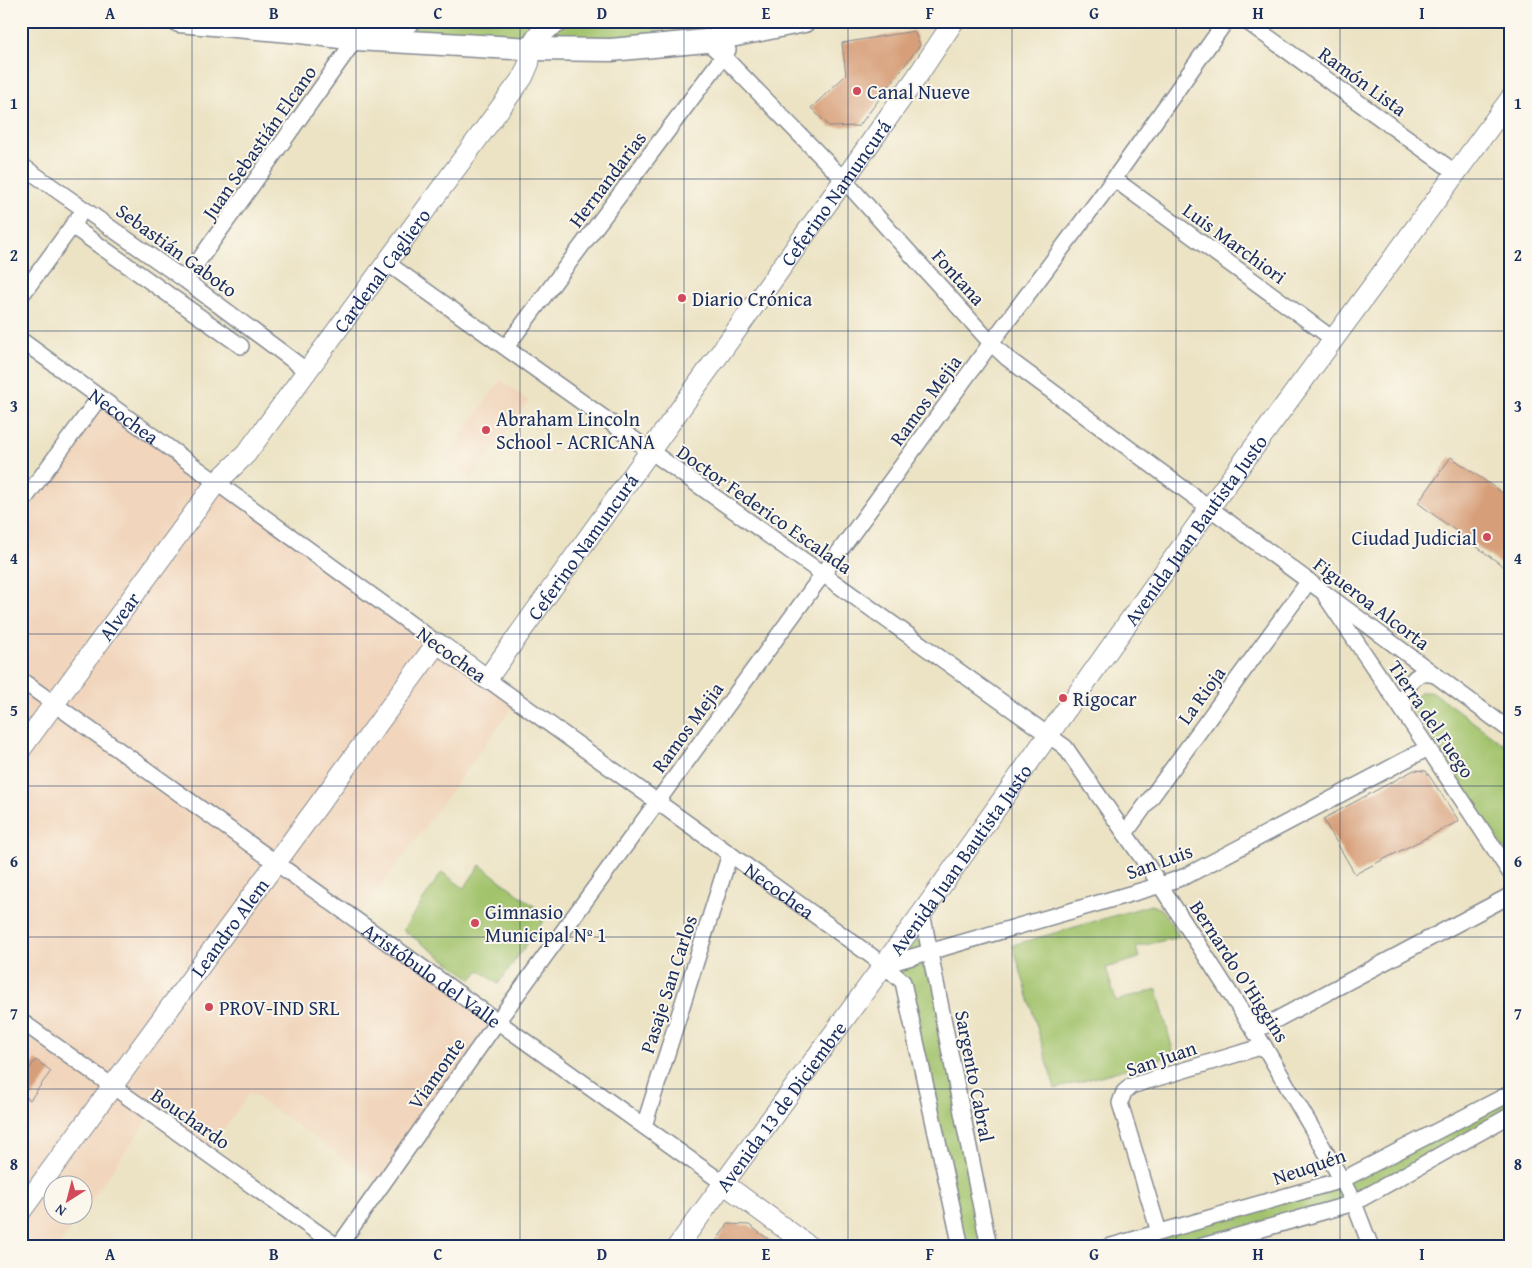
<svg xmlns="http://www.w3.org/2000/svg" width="1532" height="1268" viewBox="0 0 1532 1268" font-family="'Gentium Book Plus',serif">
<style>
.built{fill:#f1d5bc}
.green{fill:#a2c36c;stroke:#5e7965}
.building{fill:#d79f79}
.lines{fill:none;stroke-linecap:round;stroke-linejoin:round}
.minor-casing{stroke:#848991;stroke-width:18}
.major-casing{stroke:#848991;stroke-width:22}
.highway-casing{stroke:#848991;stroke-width:25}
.minor{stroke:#fff;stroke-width:15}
.major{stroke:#fff;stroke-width:20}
.highway{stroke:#fff;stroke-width:22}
.grid{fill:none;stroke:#1b2f5e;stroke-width:1;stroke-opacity:0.55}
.poi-dot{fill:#d1495b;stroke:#fbf7ec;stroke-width:2}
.labels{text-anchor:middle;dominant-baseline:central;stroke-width:4;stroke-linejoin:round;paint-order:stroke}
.street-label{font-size:20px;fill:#1b2f5e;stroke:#fbf7ec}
.poi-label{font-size:20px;fill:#1b2f5e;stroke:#fbf7ec;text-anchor:start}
.neatline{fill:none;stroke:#1b2f5e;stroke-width:2}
.grid-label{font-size:16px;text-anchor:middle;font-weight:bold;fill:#1b2f5e}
</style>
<rect width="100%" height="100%" fill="#fbf7ec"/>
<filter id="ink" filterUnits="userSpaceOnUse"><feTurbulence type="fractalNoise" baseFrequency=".02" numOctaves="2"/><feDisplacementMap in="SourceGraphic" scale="10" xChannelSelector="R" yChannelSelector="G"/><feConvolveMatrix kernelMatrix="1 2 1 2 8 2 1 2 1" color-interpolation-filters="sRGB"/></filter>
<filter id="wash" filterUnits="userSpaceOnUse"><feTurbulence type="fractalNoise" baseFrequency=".0096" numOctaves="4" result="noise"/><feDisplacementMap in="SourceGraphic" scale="20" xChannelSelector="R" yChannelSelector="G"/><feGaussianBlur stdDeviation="1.12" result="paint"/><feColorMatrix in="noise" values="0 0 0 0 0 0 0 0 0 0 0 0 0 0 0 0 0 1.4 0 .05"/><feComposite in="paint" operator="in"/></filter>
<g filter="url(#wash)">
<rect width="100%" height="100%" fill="#ece3c4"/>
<g class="built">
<polygon points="501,380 529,401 471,479 444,459"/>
<polygon points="99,398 517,701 356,920 497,1022 382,1185 250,1092 206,1154 151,1115 83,1212 82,1186 52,1186 52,1216 80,1216 58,1247 21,1247 21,502"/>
</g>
<g class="green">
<polygon points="409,21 804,21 706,41 356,39"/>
<polygon points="1419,692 1433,692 1511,750 1511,860 1416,716 1410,705"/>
<polygon points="480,865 547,916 498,984 480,970 472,979 403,930 442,872 464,888"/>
<polygon points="1151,905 1161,909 1180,937 1136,947 1139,958 1106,968 1116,1001 1157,989 1174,1055 1055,1089 1013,945"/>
<polygon points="922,913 989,1247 961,1247 903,982 884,965"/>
<polygon points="1511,1093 1511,1115 1354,1203 1199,1247 1108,1247 1342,1180"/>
</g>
<g id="blocks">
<g class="building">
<polygon points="914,31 920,45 859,126 830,127 811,108 846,75 842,43"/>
<polygon points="1451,457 1511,499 1511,572 1418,503"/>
<polygon points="1414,770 1426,771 1459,821 1355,874 1323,819"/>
<polygon points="36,1060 51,1071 30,1100 21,1093 21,1080"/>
<polygon points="728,1224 749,1225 779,1247 712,1247"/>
</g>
</g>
</g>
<g filter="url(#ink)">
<use href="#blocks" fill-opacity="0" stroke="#848991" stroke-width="1"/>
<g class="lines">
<defs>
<g id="minor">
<polyline points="1246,21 1456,173"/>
<polyline points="706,41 723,56 844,180 991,343 1007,358 1511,731"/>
<polyline points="21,165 185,280 307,371"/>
<polyline points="1114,179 1333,339"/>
<polyline points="72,226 241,346"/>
<polyline points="387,263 1065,747 1149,868 1264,1046 1342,1180 1354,1203 1371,1247"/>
<polyline points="185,280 359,34"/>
<polyline points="21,296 78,218"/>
<path id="s1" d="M21,340L437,643"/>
<polyline points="506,347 728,50"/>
<polyline points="26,497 99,398"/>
<polyline points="1326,597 1428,748 1511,874"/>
<path id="s2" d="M487,679L884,965L903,982L961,1247"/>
<path id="s3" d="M21,680L723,1183"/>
<path d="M1405,714C1403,701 1406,682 1419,675C1423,673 1430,674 1435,675"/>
<polyline points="1126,832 1309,581"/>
<polyline points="922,913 989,1247"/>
<polyline points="884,965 1161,885 1186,876 1428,748"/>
<polyline points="21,1021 338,1247"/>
<polyline points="1255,1031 1511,895"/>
<polyline points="644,1126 730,854"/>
<polyline points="1159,1232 1120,1103 1124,1092 1131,1086 1264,1046"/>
<polyline points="338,1247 497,1022 991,343 1114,179 1226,21"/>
<polyline points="1108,1247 1342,1180 1511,1093"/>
<polyline points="1199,1247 1354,1203 1511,1115"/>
</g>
<g id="major">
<path id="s4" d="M21,749L216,483L246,454L523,77L529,63L531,49"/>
<polyline points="723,1183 810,1247"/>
<path id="s5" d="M21,1211L437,643L487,679L844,180L916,78L954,21"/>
<path id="s6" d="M677,1247L922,913L1210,507L1511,98"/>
</g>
<g id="highway">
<polyline points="179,21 301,32 356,39 531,49 611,50 706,41 804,21"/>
<polyline points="347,28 409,21"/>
<path d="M531,49C538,36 545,27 558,21"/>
</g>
</defs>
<use href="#minor" class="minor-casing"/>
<use href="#major" class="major-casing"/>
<use href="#highway" class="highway-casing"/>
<use href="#minor" class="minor"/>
<use href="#major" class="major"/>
<use href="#highway" class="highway"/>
</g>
</g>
<path class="grid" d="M192,21V1247M356,21V1247M520,21V1247M684,21V1247M848,21V1247M1012,21V1247M1176,21V1247M1340,21V1247M21,179H1511M21,331H1511M21,482H1511M21,634H1511M21,786H1511M21,937H1511M21,1089H1511"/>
<g class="poi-dot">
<circle cx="857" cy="91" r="5"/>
<circle cx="682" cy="298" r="5"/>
<circle cx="486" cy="430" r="5"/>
<circle cx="1487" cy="537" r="5"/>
<circle cx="1063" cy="698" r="5"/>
<circle cx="475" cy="923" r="5"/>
<circle cx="209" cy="1007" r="5"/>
</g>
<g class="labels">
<g class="street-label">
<text transform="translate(1363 81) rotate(36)">Ramón Lista</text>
<text transform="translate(259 142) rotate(-55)">Juan Sebastián Elcano</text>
<text transform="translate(607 179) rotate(-53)">Hernandarias</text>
<text stroke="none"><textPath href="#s5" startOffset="1364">Ceferino Namuncurá</textPath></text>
<text transform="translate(1235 243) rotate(36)">Luis Marchiori</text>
<text transform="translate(177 250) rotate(36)">Sebastián Gaboto</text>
<text stroke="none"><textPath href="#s4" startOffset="600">Cardenal Cagliero</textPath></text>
<text transform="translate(959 277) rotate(48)">Fontana</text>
<text transform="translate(925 400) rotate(-54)">Ramos Mejia</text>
<text stroke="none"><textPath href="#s1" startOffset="128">Necochea</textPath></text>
<text transform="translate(765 509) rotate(35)">Doctor Federico Escalada</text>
<text stroke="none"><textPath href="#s6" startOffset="885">Avenida Juan Bautista Justo</textPath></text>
<text stroke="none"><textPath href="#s5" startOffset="929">Ceferino Namuncurá</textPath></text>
<text transform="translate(1372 603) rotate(37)">Figueroa Alcorta</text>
<text stroke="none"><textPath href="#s4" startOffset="165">Alvear</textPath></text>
<text transform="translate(452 654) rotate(36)">Necochea</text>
<text transform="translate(1201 695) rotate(-54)">La Rioja</text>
<text transform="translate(1432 719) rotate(56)">Tierra del Fuego</text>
<text transform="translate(687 727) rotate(-54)">Ramos Mejia</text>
<text stroke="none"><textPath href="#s6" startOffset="480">Avenida Juan Bautista Justo</textPath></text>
<text transform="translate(1159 861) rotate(-20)">San Luis</text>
<text stroke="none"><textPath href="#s2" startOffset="361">Necochea</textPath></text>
<text stroke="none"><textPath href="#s5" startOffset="352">Leandro Alem</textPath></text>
<text transform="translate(1240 971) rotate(57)">Bernardo O'Higgins</text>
<text stroke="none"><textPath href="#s3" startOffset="506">Aristóbulo del Valle</textPath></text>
<text transform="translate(668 984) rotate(-72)">Pasaje San Carlos</text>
<text transform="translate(1161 1058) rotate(-19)">San Juan</text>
<text transform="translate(436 1073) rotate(-55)">Viamonte</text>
<text transform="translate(975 1076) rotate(79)">Sargento Cabral</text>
<text stroke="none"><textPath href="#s6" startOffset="175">Avenida 13 de Diciembre</textPath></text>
<text transform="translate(191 1118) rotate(35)">Bouchardo</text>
<text transform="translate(1309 1166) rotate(-19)">Neuquén</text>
</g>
<g class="poi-label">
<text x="867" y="91">Canal Nueve</text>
<text x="692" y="298">Diario Crónica</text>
<text x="496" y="418">Abraham Lincoln<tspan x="496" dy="23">School - ACRICANA</tspan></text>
<text x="1477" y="537" text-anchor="end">Ciudad Judicial</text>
<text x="1073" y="698">Rigocar</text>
<text x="485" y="911">Gimnasio<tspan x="485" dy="23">Municipal Nº 1</tspan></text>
<text x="219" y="1007">PROV-IND SRL</text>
</g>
</g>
<rect width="1532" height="1268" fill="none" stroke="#fbf7ec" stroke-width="55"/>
<g transform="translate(68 1200) rotate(216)"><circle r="24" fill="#fbf7ec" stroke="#a1a7b3"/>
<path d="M0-4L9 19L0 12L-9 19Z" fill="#d1495b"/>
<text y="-8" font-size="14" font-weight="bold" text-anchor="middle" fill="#1b2f5e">N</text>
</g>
<rect x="28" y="28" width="1476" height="1212" class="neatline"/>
<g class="grid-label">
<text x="110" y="19">A</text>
<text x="274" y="19">B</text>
<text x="438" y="19">C</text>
<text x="602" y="19">D</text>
<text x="766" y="19">E</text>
<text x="930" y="19">F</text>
<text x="1094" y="19">G</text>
<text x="1258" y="19">H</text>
<text x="1422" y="19">I</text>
<text x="14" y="109">1</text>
<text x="1518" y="109">1</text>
<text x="14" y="261">2</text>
<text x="1518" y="261">2</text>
<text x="14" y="412">3</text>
<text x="1518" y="412">3</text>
<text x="14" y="564">4</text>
<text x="1518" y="564">4</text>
<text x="14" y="716">5</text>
<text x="1518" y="716">5</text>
<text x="14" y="867">6</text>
<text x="1518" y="867">6</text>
<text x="14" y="1019">7</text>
<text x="1518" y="1019">7</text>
<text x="14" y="1170">8</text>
<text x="1518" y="1170">8</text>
<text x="110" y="1260">A</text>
<text x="274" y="1260">B</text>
<text x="438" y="1260">C</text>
<text x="602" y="1260">D</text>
<text x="766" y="1260">E</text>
<text x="930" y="1260">F</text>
<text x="1094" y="1260">G</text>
<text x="1258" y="1260">H</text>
<text x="1422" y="1260">I</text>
</g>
</svg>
